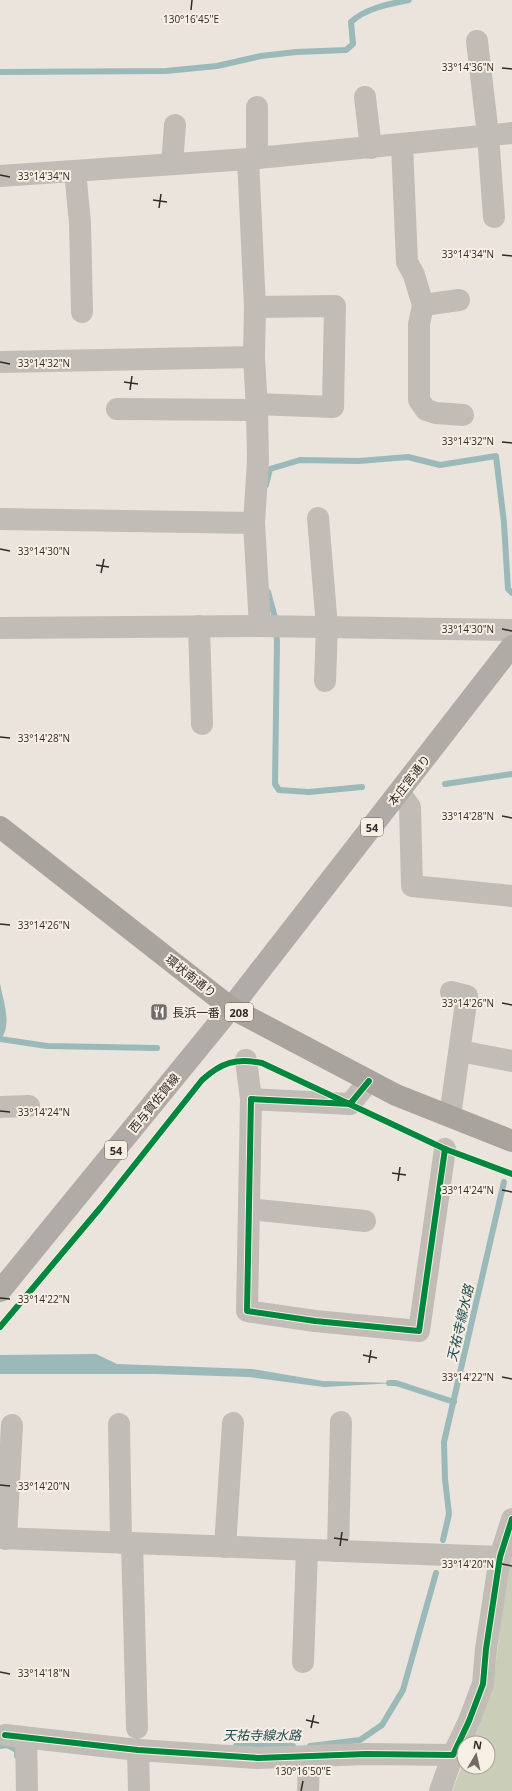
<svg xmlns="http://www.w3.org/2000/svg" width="512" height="1791" viewBox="0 0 512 1791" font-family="'Open Sans','Noto Sans JP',sans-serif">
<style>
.green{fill:#caceb8}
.water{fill:#9bb9b9}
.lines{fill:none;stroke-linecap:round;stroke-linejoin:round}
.stream{stroke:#9bb9b9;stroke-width:6}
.minor{stroke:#c2bcb6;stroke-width:22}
.major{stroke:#b0aba6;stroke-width:22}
.highway{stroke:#a8a39d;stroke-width:22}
.cycleway-casing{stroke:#f7efe4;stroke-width:8}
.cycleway{stroke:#00873e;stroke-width:6}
.ticks{fill:none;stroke:#322a26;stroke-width:1.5}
.labels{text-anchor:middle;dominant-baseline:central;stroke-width:4;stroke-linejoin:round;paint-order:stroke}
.shield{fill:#f7efe4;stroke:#6d655f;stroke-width:1}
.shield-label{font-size:11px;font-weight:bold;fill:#322a26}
.street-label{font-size:12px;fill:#322a26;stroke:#f7efe4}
.poi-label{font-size:12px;fill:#322a26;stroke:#f7efe4;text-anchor:start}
.water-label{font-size:13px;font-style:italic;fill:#1f4b50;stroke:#f7efe4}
.ticks-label{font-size:10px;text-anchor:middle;fill:#322a26;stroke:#f7efe4;stroke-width:4;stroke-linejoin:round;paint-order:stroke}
</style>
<rect width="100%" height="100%" fill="#eae4dd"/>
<polygon class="green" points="512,1552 512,1791 452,1791 464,1761 464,1767 488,1767 488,1743 471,1743 493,1686 504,1597"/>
<g class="water">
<path d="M0,983C3,1001 13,1025 0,1040Z"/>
<polygon points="96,1354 117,1364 252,1369 323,1381 396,1383 324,1387 249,1377 156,1374 0,1374 0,1355"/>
</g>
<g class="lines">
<g class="stream">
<path d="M0,72L166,71L217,66L261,56L296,52L346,50L353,44L351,22C366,8 389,4 409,0"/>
<polyline points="266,485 270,469 300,460 359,461 408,457 440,465 496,456 504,523 508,589 512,593"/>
<polyline points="268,592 274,614 277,641 275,784 279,790 309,792 362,787"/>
<polyline points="445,784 512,774"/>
<polyline points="0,1039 47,1046 157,1048"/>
<polyline points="389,1383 396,1383 454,1402"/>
<polyline points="443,1540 449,1514 445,1479 444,1442 504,1182"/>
<polyline points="0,1746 7,1745 17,1750 17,1756"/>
<polyline points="236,1746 293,1746"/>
<polyline points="310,1746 360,1740 382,1725 403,1690 436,1573"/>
</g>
<g class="minor">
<polyline points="477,41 488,135 494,217"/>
<polyline points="365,97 371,148"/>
<polyline points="402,145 407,262 414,275 423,305 419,324 419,400 426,410 436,413 463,415"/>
<polyline points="257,158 257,107"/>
<polyline points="248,159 255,307 254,357 257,410 258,461 254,523 260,626"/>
<polyline points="172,164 175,125"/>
<polyline points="75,171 80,223 82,312"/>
<polyline points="0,176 248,159 512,133"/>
<polyline points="423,305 459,300"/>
<polyline points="255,307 335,306 333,407 257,404"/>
<polyline points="0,362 254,357"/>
<polyline points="117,409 257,410"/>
<polyline points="318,518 327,627 325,681"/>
<polyline points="0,519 254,523"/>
<polyline points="199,626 202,724"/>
<polyline points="0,628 260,626 512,630"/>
<polyline points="399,792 410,807 412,886 512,896"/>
<polyline points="460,1051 512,1061"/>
<polyline points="246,1060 251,1099"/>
<polyline points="369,1081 350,1104 251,1099 247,1311 315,1321 419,1331 445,1149"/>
<polyline points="0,1107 29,1106"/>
<polyline points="450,1116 467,996 451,992"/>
<polyline points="249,1209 365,1221"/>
<polyline points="119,1424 121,1543"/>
<polyline points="0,1538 500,1557"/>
<polyline points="6,1539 12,1425"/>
<polyline points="132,1543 137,1728"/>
<polyline points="225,1547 233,1423"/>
<polyline points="338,1551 341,1422"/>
<polyline points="303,1662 307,1550"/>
<polyline points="5,1735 138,1750 258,1758 366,1754 453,1755 469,1721 483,1684 486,1649 500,1557 512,1519"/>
<polyline points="26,1738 27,1791"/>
<polyline points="138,1750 139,1791"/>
<polyline points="308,1791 309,1756"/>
<polyline points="440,1791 453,1755"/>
</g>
<polyline class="major" points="0,1291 231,1008 512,646"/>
<polyline class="highway" points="0,827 231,1008 396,1095 512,1141"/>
<defs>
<g id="cycleway">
<polyline points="369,1081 350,1104 251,1099 247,1311 315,1321 419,1331 445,1149"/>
<path d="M0,1327L101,1207L202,1080C222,1062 236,1058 262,1063L445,1149L512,1174"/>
<polyline points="5,1735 138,1750 258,1758 366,1754 453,1755 469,1721 483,1684 486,1649 500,1557 512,1519"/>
</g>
</defs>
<use href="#cycleway" class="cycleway-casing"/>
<use href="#cycleway" class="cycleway"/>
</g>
<path class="ticks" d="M191,10L192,0M502,68L512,69M0,175L10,177M153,200L167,202M159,208L161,194M502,255L512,256M0,362L10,364M124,382L138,384M130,390L132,376M502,442L512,443M0,549L10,551M96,565L109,567M101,573L104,559M502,629L512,631M0,737L10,738M502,816L512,818M0,924L10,925M502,1003L512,1005M0,1111L10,1112M392,1173L406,1175M398,1181L400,1167M502,1190L512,1192M0,1298L10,1299M363,1355L377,1358M369,1363L371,1350M502,1377L512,1379M0,1485L10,1486M334,1538L348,1540M340,1546L342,1532M502,1564L512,1566M0,1672L10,1674M306,1720L319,1723M311,1728L314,1715M301,1791L303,1781"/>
<defs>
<symbol id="restaurant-square" viewBox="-11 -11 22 22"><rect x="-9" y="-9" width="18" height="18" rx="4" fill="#726b66" stroke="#f7efe4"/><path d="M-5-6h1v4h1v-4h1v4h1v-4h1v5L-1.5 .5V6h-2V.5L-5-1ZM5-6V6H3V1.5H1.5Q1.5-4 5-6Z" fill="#fff"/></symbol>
</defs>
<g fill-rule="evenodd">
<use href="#restaurant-square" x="149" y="1002" width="20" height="20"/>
</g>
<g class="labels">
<g class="shield">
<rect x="361" y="818" width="22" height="18" rx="3"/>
<rect x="225" y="1003" width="28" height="18" rx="3"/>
<rect x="105" y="1141" width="22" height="18" rx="3"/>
</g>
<g class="shield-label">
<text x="372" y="827">54</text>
<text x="239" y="1012">208</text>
<text x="116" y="1150">54</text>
</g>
<g class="street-label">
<text transform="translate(409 780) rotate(-52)">本庄宮通り</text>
<text transform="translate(191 976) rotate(38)">環状南通り</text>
<text transform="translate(154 1103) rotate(-51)">西与賀佐賀線</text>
</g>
<g class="poi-label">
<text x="172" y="1012">長浜一番</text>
</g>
<g class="water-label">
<text transform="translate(460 1323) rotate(-77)">天祐寺線水路</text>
<text x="262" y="1735">天祐寺線水路</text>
</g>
</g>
<g class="ticks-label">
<text x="191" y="23">130°16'45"E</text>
<text x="468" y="71">33°14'36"N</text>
<text x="44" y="180">33°14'34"N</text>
<text x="468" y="258">33°14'34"N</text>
<text x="44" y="367">33°14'32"N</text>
<text x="468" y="445">33°14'32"N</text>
<text x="44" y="555">33°14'30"N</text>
<text x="468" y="633">33°14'30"N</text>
<text x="44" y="742">33°14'28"N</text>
<text x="468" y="820">33°14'28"N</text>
<text x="44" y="929">33°14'26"N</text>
<text x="468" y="1007">33°14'26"N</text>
<text x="44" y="1116">33°14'24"N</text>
<text x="468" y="1194">33°14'24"N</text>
<text x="44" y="1303">33°14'22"N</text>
<text x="468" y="1381">33°14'22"N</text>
<text x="44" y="1490">33°14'20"N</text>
<text x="468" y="1568">33°14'20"N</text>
<text x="44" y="1677">33°14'18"N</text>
<text x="303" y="1775">130°16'50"E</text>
</g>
<g transform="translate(476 1755) rotate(9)"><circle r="19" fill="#f7efe4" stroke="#a8a098"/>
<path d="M0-3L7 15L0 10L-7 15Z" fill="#726b66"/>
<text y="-6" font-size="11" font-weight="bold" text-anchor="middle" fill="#322a26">N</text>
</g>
</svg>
